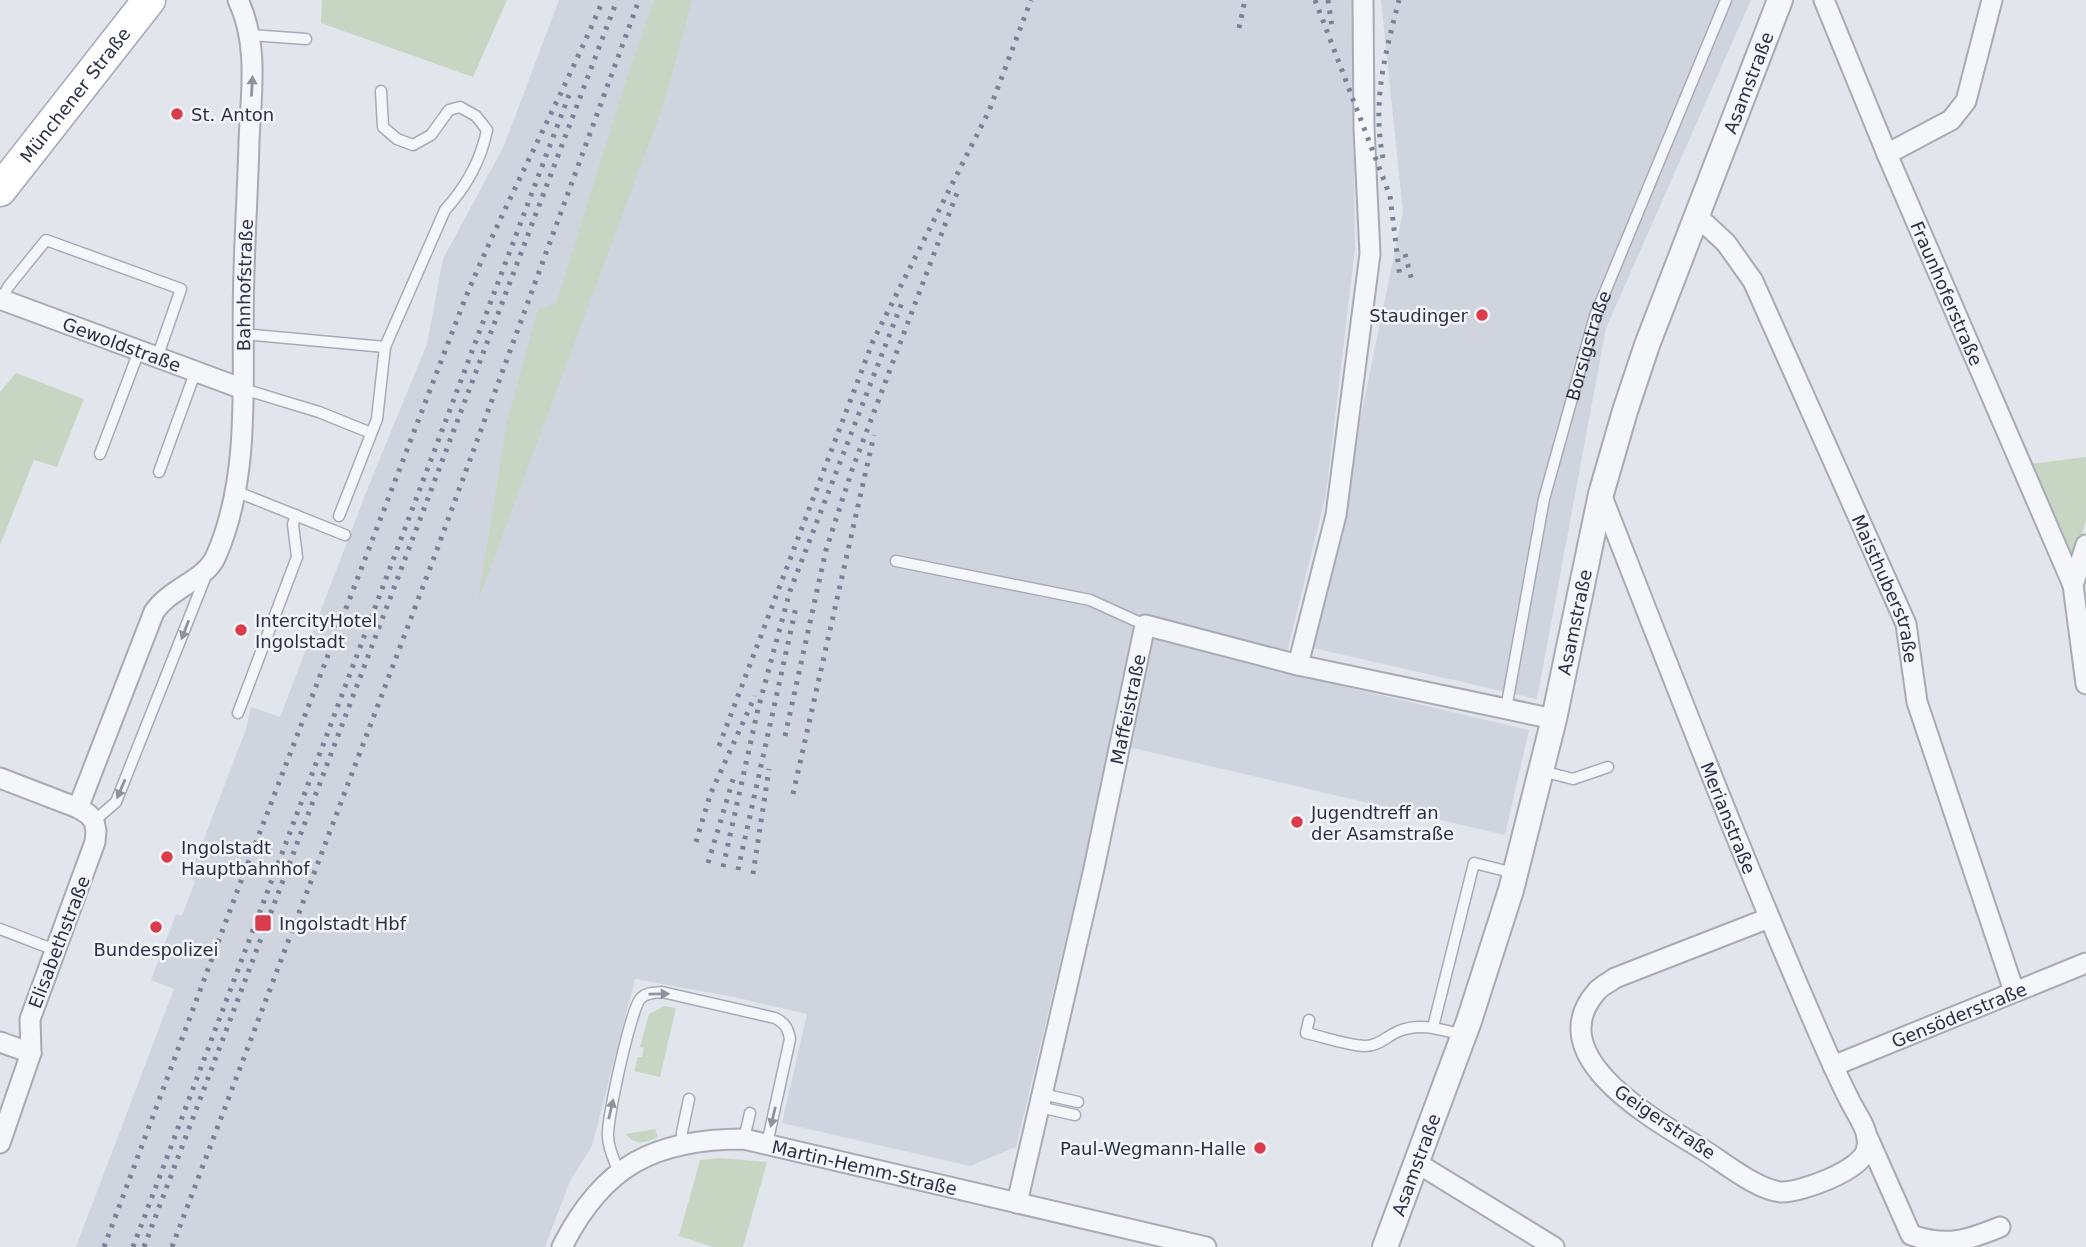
<svg xmlns="http://www.w3.org/2000/svg" width="2086" height="1247" viewBox="0 0 2086 1247" font-family="'DejaVu Sans',sans-serif">
<style>
.built{fill:#cfd4de}
.green{fill:#c6d6c2}
.lines{fill:none;stroke-linecap:round;stroke-linejoin:round}
.service-casing{stroke:#a6abb6;stroke-width:13}
.minor-casing{stroke:#a6abb6;stroke-width:23}
.tertiary-casing{stroke:#a6abb6;stroke-width:28}
.primary-casing{stroke:#a0a8b8;stroke-width:35}
.service{stroke:#f5f6f9;stroke-width:10}
.minor{stroke:#f5f6f9;stroke-width:19}
.tertiary{stroke:#f5f6f9;stroke-width:24}
.primary{stroke:#fff;stroke-width:32}
.rail{stroke:#798397;stroke-width:5;stroke-dasharray:3.5 7;stroke-linecap:butt}
.oneway{fill:#8e949f}
.poi-dot{fill:#db3c4b;stroke:#f2f4f8;stroke-width:2.5}
.labels{text-anchor:middle;dominant-baseline:central;stroke-width:5;stroke-linejoin:round;paint-order:stroke}
.street-label{font-size:18px;fill:#283145;stroke:#f2f4f8}
.poi-label{font-size:18px;fill:#283145;stroke:#f2f4f8;text-anchor:start}
</style>
<rect width="100%" height="100%" fill="#e2e5eb"/>
<g class="built">
<polygon points="559,0 1352,0 1355,249 1326,494 1282,672 1529,730 1505,835 1133,748 1111,750 1016,1147 970,1166 782,1123 807,1014 734,997 635,979 592,1146 570,1181 545,1247 76,1247 174,989 151,980 176,914 182,916 195,881 189,878 246,729 251,707 280,717 369,485 427,344 443,259 504,146"/>
<polygon points="1381,0 1751,0 1606,328 1537,699 1313,648 1403,212"/>
</g>
<g class="green">
<polygon points="322,0 507,0 473,77 321,23"/>
<polygon points="654,0 692,0 663,106 478,601 507,422 538,309 556,304 629,71"/>
<polygon points="16,373 84,399 57,467 34,460 0,545 0,392"/>
<polygon points="2086,457 2086,520 2072,569 2030,464"/>
<polygon points="664,1006 676,1008 660,1077 634,1071 638,1057 642,1057 644,1048 640,1047 649,1014"/>
<path d="M655,1129L658,1137C646,1143 635,1146 626,1134Z"/>
<polygon points="719,1158 767,1162 743,1247 713,1247 679,1236 700,1160"/>
</g>
<g class="lines">
<defs>
<g id="service">
<polyline points="249,35 306,39"/>
<polyline points="2,300 8,287 46,240 181,289 157,358"/>
<path d="M243,334L385,347L445,210C466,187 481,160 487,130L476,116L460,107L449,110L431,135L413,145L397,139L383,127L381,91"/>
<polyline points="243,389 319,412 371,433"/>
<polyline points="100,454 139,351"/>
<polyline points="159,472 195,373"/>
<polyline points="235,491 345,535"/>
<polyline points="339,516 377,419 385,347"/>
<polyline points="896,561 1090,600 1145,625"/>
<path id="s1" d="M1506,709L1544,499L1595,316L1726,0"/>
<polyline points="238,713 297,557 293,524 296,515"/>
<polyline points="1542,771 1573,779 1608,767"/>
<polyline points="94,821 116,802 207,573"/>
<polyline points="0,929 55,950"/>
<path d="M1309,1020L1306,1033C1324,1037 1346,1045 1365,1046C1379,1046 1387,1036 1399,1031C1421,1022 1442,1030 1464,1035"/>
<polyline points="1433,1027 1474,863 1514,873"/>
<polyline points="1042,1094 1078,1102"/>
<polyline points="1039,1107 1075,1115"/>
<polyline points="744,1139 750,1113"/>
<polyline points="682,1143 682,1132 689,1099"/>
<path d="M619,1173C615,1161 608,1149 608,1136C607,1119 631,1007 641,998C647,992 655,993 662,992L775,1018C785,1023 788,1028 790,1039L767,1144"/>
</g>
<g id="minor">
<path id="s2" d="M1824,0L1887,154L2073,585"/>
<polyline points="1887,154 1951,120 1966,101 1992,0"/>
<path id="s3" d="M1697,216L1726,243L1753,281L1906,624L1917,702L2014,991"/>
<path id="s4" d="M0,299L243,389"/>
<path id="s5" d="M1601,494C1670,670 1738,847 1813,1020C1825,1048 1837,1076 1851,1103C1856,1113 1867,1128 1867,1139C1868,1143 1867,1147 1866,1151C1859,1171 1802,1192 1782,1192C1758,1191 1722,1161 1702,1149C1657,1121 1538,1057 1597,991C1601,986 1610,982 1615,978L1769,918"/>
<polyline points="2086,545 2073,585 2086,684"/>
<polyline points="1298,665 1336,515 1370,254 1364,128 1363,0"/>
<polyline points="0,778 78,808 88,814 94,821 96,831 95,842 33,1011 30,1019 31,1053 0,1143"/>
<path id="s6" d="M78,808L154,612C170,588 206,580 216,556C254,470 240,365 244,273C245,229 248,185 249,141C251,94 259,44 238,0"/>
<polyline points="0,1042 31,1053"/>
<path id="s7" d="M1833,1066L2086,963"/>
<path d="M1868,1138L1911,1235C1947,1247 1966,1241 2000,1227"/>
<polyline points="1417,1163 1554,1247"/>
<path id="s8" d="M1017,1203L1093,873L1145,625L1298,665L1554,719"/>
<path id="s9" d="M562,1247C603,1165 655,1139 744,1139L1206,1247"/>
</g>
<g id="tertiary">
<path id="s10" d="M1385,1247L1469,1021L1511,890L1554,719L1601,494L1625,411L1647,345L1780,0"/>
</g>
<g id="primary">
<path id="s11" d="M0,190L149,0"/>
</g>
</defs>
<use href="#service" class="service-casing"/>
<use href="#minor" class="minor-casing"/>
<use href="#tertiary" class="tertiary-casing"/>
<use href="#primary" class="primary-casing"/>
<use href="#service" class="service"/>
<use href="#minor" class="minor"/>
<use href="#tertiary" class="tertiary"/>
<use href="#primary" class="primary"/>
<g class="rail">
<polyline points="1315,0 1390,196 1400,278"/>
<polyline points="1328,0 1332,27"/>
<polyline points="1239,28 1245,0"/>
<path d="M1383,158C1372,101 1385,55 1399,0"/>
<polyline points="1405,254 1412,281"/>
<polyline points="785,736 826,550 852,470 957,193"/>
<polyline points="719,746 873,341 989,111 1031,0"/>
<polyline points="793,794 874,435"/>
<polyline points="696,842 710,795 755,696"/>
<polyline points="708,863 735,773"/>
<polyline points="723,867 758,709 790,591 903,300"/>
<polyline points="738,870 796,607"/>
<polyline points="753,874 769,769"/>
<path d="M104,1247L235,897L465,299C507,198 560,101 603,0"/>
<polyline points="133,1247 569,95"/>
<polyline points="144,1247 617,0"/>
<polyline points="172,1247 435,555 639,0"/>
</g>
</g>
<defs><path id="oneway-solid" d="M-6-.8H1V-3.2L6.5 0L1 3.2V.8H-6Z" transform="scale(1.75)"/></defs>
<g class="oneway">
<use href="#oneway-solid" transform="translate(252 86) rotate(-87)"/>
<use href="#oneway-solid" transform="translate(185 630) rotate(111)"/>
<use href="#oneway-solid" transform="translate(121 789) rotate(113)"/>
<use href="#oneway-solid" transform="translate(659 994) rotate(-1)"/>
<use href="#oneway-solid" transform="translate(611 1109) rotate(-77)"/>
<use href="#oneway-solid" transform="translate(773 1117) rotate(103)"/>
</g>
<g class="poi-dot">
<circle cx="177" cy="114" r="7"/>
<circle cx="1482" cy="315" r="7"/>
<circle cx="241" cy="630" r="7"/>
<circle cx="1297" cy="822" r="7"/>
<circle cx="167" cy="857" r="7"/>
<rect x="254" y="914" width="18" height="18" rx="3.5"/>
<circle cx="156" cy="927" r="7"/>
<circle cx="1260" cy="1148" r="7"/>
</g>
<g class="labels">
<g class="street-label">
<text stroke="none"><textPath href="#s10" startOffset="1222">Asamstraße</textPath></text>
<text stroke="none"><textPath href="#s11" startOffset="121">Münchener Straße</textPath></text>
<text stroke="none"><textPath href="#s6" startOffset="569">Bahnhofstraße</textPath></text>
<text stroke="none"><textPath href="#s2" startOffset="318">Fraunhoferstraße</textPath></text>
<text stroke="none"><textPath href="#s4" startOffset="130">Gewoldstraße</textPath></text>
<text stroke="none"><textPath href="#s1" startOffset="373">Borsigstraße</textPath></text>
<text stroke="none"><textPath href="#s3" startOffset="422">Maisthuberstraße</textPath></text>
<text stroke="none"><textPath href="#s10" startOffset="654">Asamstraße</textPath></text>
<text stroke="none"><textPath href="#s8" startOffset="506">Maffeistraße</textPath></text>
<text stroke="none"><textPath href="#s5" startOffset="348">Merianstraße</textPath></text>
<text transform="translate(59 942) rotate(-69)">Elisabethstraße</text>
<text stroke="none"><textPath href="#s7" startOffset="136">Gensöderstraße</textPath></text>
<text transform="translate(1665 1122) rotate(34)">Geigerstraße</text>
<text stroke="none"><textPath href="#s10" startOffset="88">Asamstraße</textPath></text>
<text stroke="none"><textPath href="#s9" startOffset="350">Martin-Hemm-Straße</textPath></text>
</g>
<g class="poi-label">
<text x="191" y="114">St. Anton</text>
<text x="1468" y="315" text-anchor="end">Staudinger</text>
<text x="255" y="620">IntercityHotel<tspan x="255" dy="21">Ingolstadt</tspan></text>
<text x="1311" y="812">Jugendtreff an<tspan x="1311" dy="21">der Asamstraße</tspan></text>
<text x="181" y="847">Ingolstadt<tspan x="181" dy="21">Hauptbahnhof</tspan></text>
<text x="279" y="923">Ingolstadt Hbf</text>
<text x="156" y="949" text-anchor="middle">Bundespolizei</text>
<text x="1246" y="1148" text-anchor="end">Paul-Wegmann-Halle</text>
</g>
</g>
</svg>
